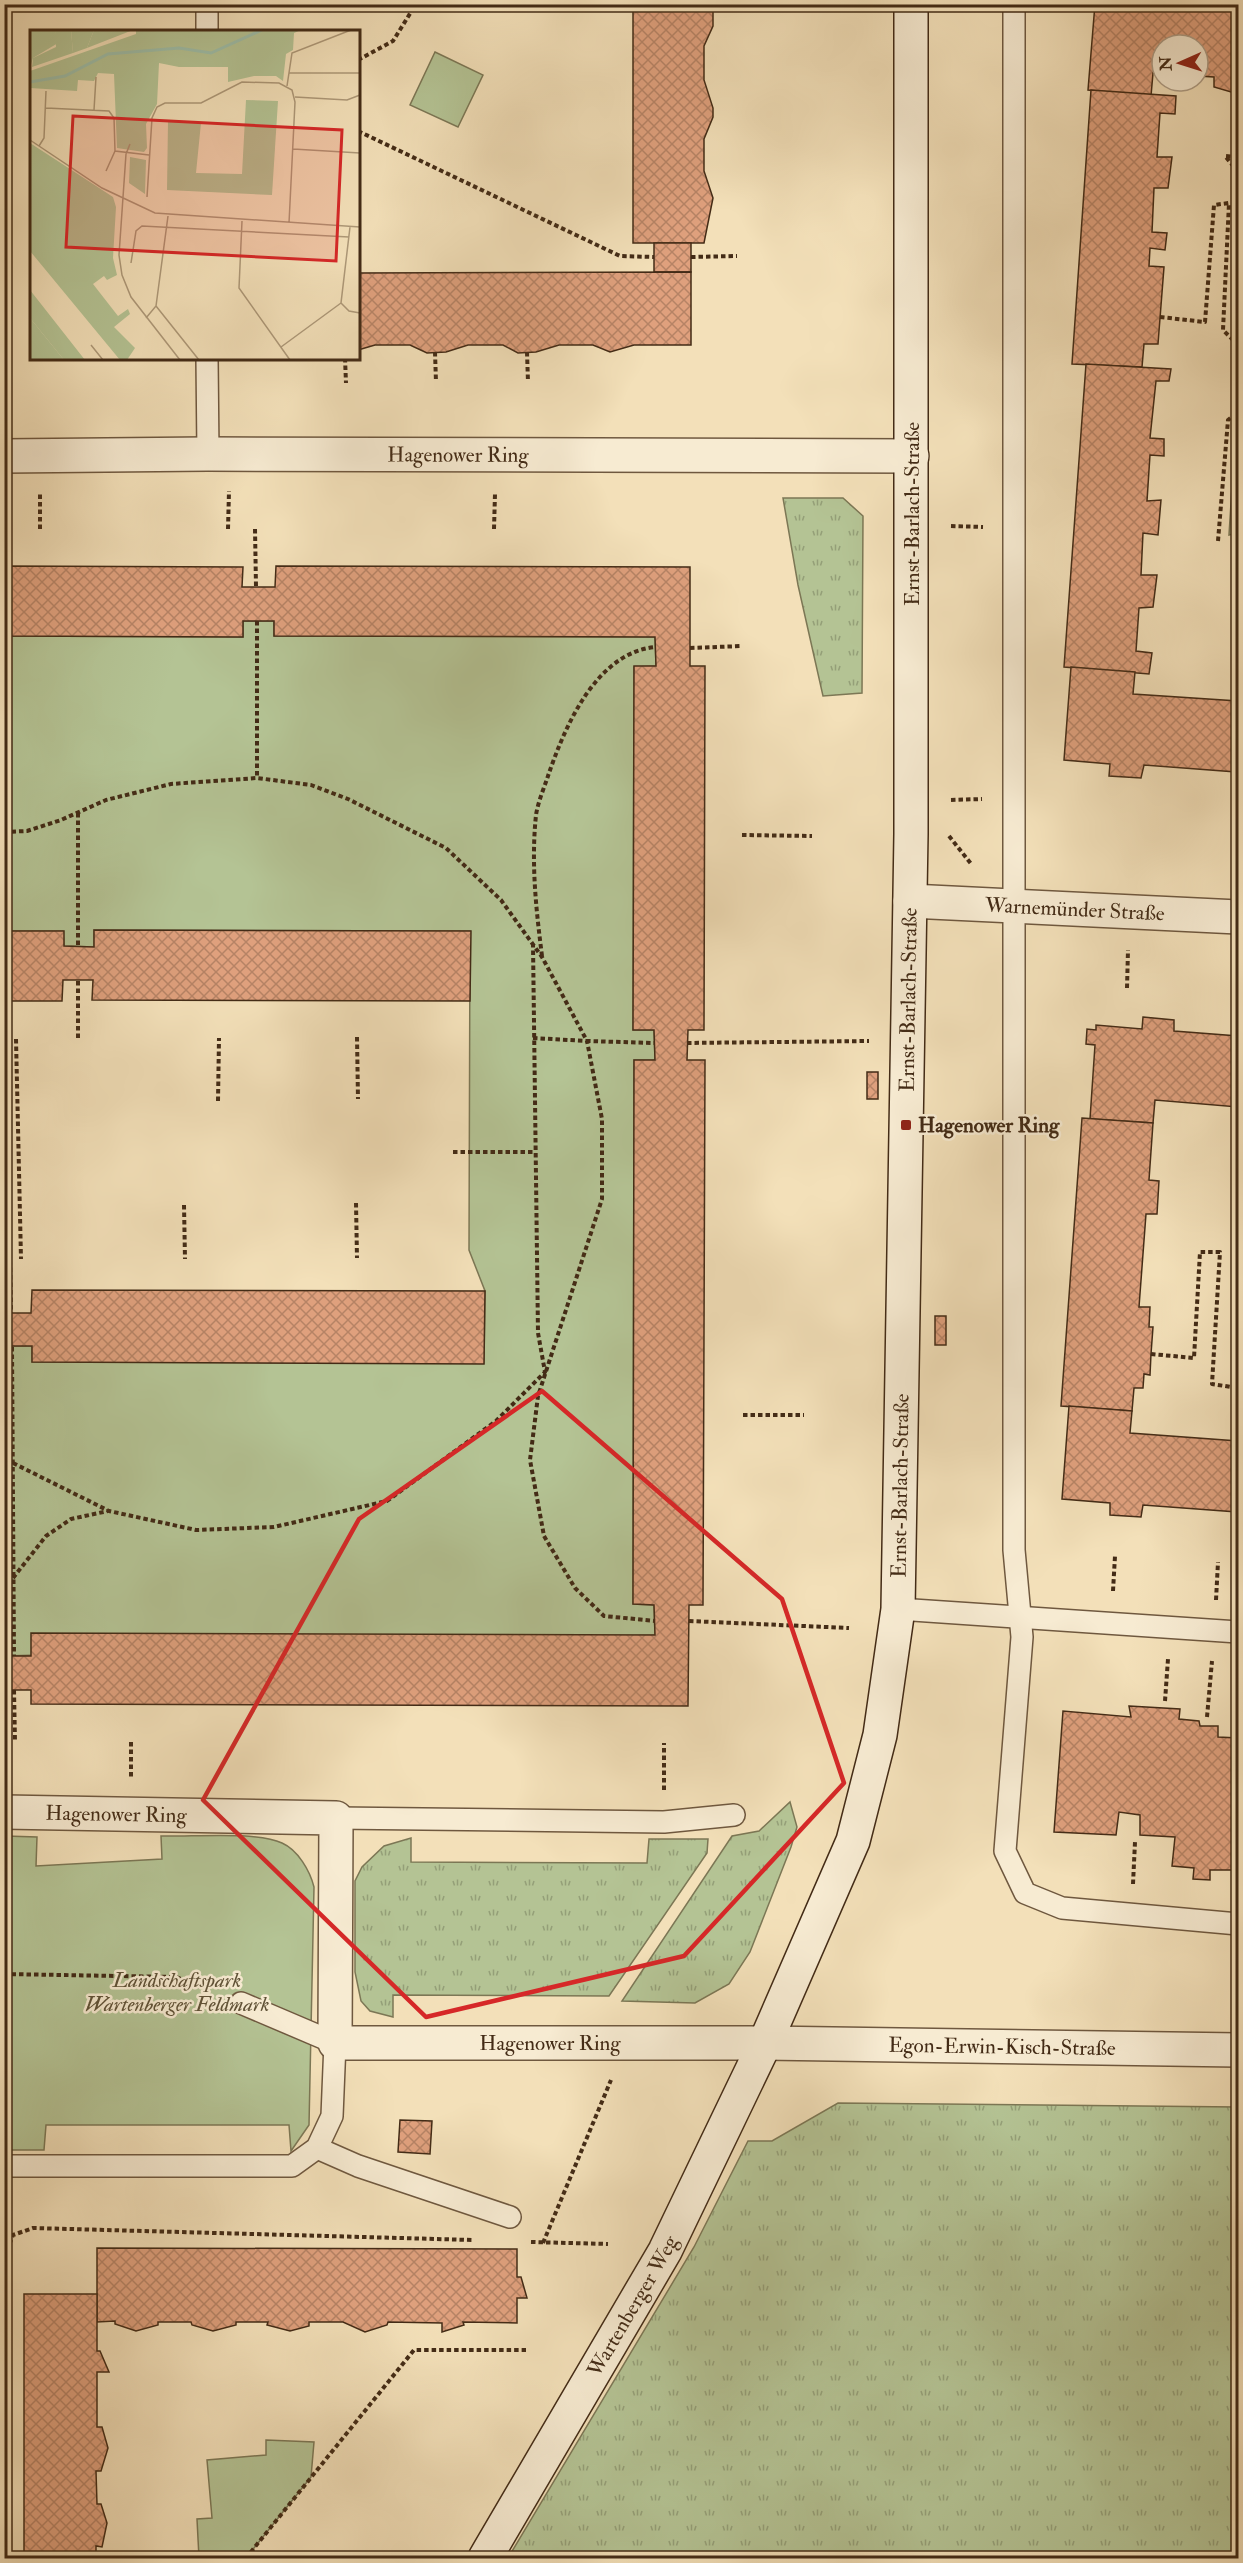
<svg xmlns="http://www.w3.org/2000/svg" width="1243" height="2563" viewBox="0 0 1243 2563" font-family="'IM FELL Double Pica',serif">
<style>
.grass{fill:url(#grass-tufts);stroke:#7c7755;stroke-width:1.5}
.green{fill:#b4c394;stroke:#7c7755;stroke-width:1.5}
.building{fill:url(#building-cross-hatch);stroke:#432b16;stroke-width:1.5}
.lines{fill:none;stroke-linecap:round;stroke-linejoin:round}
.service-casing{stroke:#6f583f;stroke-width:24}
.minor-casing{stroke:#6f583f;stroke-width:36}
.tertiary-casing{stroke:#6f583f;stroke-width:36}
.secondary-casing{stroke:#432b16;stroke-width:36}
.path{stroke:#432b16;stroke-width:4;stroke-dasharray:4.5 3;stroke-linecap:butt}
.service{stroke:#f7ebd2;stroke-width:21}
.minor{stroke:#f7ebd2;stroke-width:33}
.tertiary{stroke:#f7ebd2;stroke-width:33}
.secondary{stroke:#f7ebd2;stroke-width:33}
.marked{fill:none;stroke:#d62828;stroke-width:4.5;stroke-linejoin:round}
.poi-dot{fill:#8f2418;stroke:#f7ebd2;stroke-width:2}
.labels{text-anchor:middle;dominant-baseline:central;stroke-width:5;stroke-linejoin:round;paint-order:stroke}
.street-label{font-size:21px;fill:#432b16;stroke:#f7ebd2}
.poi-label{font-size:21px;font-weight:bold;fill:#432b16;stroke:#f7ebd2;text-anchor:start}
.park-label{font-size:21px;font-style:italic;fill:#5f5136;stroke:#f7ebd2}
.inset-river{fill:none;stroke:#9dbea9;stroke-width:3}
.inset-road{fill:none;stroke:#ad9878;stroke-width:1.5}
.view{fill:#d62828;fill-opacity:0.15;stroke:#d62828;stroke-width:3}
.inset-edge{fill:none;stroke:#432b16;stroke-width:3}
</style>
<defs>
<pattern id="grass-tufts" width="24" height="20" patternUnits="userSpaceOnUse" patternTransform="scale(1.5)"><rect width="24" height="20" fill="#b4c394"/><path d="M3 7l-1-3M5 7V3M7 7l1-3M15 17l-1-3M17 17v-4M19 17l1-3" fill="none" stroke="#949f78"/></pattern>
<pattern id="building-cross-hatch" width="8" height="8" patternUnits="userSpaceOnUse" patternTransform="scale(1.5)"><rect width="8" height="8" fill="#dfa07d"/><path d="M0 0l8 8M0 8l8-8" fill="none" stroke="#b68365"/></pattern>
</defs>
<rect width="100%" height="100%" fill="#f3e0b9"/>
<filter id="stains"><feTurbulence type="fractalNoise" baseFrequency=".00333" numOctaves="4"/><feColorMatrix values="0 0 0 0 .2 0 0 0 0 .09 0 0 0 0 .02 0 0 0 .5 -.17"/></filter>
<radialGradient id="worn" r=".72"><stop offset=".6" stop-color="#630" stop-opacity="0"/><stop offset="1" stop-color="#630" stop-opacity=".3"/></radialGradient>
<g class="grass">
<polygon points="783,498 843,498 863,516 862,693 823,696 798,585"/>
<polygon points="790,1802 797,1827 791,1847 750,1952 729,1984 695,2003 622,2001 732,1836 759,1831"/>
<polygon points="411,1838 411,1862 647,1863 649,1839 708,1839 707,1853 609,1996 393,1995 393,2017 370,2011 361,2001 355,1972 355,1881 362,1867 384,1846"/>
<polygon points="838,2103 1238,2107 1238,2558 508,2558 694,2247 748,2141 772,2141"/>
</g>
<g class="green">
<polygon points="435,52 483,75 458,127 410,105"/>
<polygon points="1238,469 1238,533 1229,535 1233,471"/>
<polygon points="243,621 274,621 274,636 655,637 656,666 634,667 633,1030 654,1030 655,1060 634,1060 633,1604 654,1605 655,1635 5,1656 5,1346 32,1346 32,1362 484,1363 485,1291 469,1250 470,931 94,930 94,947 64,946 63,931 5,931 5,636 243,637"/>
<path d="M5,1836L37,1837L36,1866L162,1859L161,1836C192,1837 256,1831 282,1843C298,1850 310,1871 314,1887L309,2125L291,2151L289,2125H46L44,2150H5Z"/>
<polygon points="266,2440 314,2442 311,2477 246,2558 199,2558 197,2519 212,2518 207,2460 266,2455"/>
</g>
<g class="building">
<polygon points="633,4 711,4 713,10 713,26 704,46 704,80 713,108 713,117 704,139 704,171 713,198 704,243 633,243"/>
<polygon points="1095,4 1238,7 1238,94 1214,87 1214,77 1198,76 1198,45 1162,45 1162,73 1153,73 1151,96 1088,90"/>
<polygon points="1091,90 1176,96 1175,114 1160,113 1157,157 1172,157 1168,188 1154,188 1152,232 1167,233 1165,250 1150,248 1149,266 1164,267 1158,344 1144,344 1142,367 1072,364"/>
<rect x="654" y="243" width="37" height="29"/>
<polygon points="691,272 691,345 634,345 610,352 593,345 559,345 536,352 518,353 503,345 468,345 446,352 427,353 410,345 375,345 358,350 358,273"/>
<polygon points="1086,364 1171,369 1169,381 1156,381 1150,438 1164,439 1164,456 1150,455 1147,501 1161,500 1158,535 1143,533 1141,575 1157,575 1153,607 1139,608 1136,651 1152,653 1149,674 1064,667"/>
<polygon points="4,566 243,567 242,587 275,587 276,566 690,567 690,666 705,666 704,1030 688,1030 687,1060 705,1060 703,1605 689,1605 688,1706 31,1704 31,1690 4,1690 4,1656 31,1656 31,1633 655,1635 654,1605 633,1604 634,1060 655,1060 654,1030 633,1030 634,666 656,666 655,637 274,636 274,621 243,621 243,637 4,636"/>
<polygon points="1071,667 1135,672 1133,694 1238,701 1238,784 1235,784 1236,772 1144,765 1141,778 1109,776 1110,764 1064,760"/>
<polygon points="94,930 471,931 470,1001 92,1000 93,980 63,980 62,1001 4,1001 4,931 64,931 64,946 94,947"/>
<polygon points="1143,1017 1174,1020 1174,1031 1238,1036 1238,1107 1155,1100 1153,1123 1090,1119 1095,1045 1086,1044 1087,1029 1096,1030 1096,1025 1142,1029"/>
<rect x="867" y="1072" width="11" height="27"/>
<polygon points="1082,1118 1153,1123 1149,1180 1159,1181 1157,1214 1146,1214 1139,1307 1150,1307 1149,1327 1153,1327 1151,1354 1150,1375 1144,1374 1143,1388 1134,1388 1132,1411 1061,1406"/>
<polygon points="32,1290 485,1291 484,1364 32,1362 32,1346 4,1346 4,1313 31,1313"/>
<rect x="935" y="1316" width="11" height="29"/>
<polygon points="1069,1406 1132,1411 1130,1433 1238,1441 1238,1524 1236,1524 1237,1512 1143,1505 1141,1517 1110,1515 1110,1503 1062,1499"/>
<polygon points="1129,1706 1180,1709 1179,1719 1199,1721 1200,1726 1218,1726 1218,1737 1238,1738 1238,1870 1210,1870 1210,1880 1193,1879 1194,1868 1172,1866 1175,1837 1140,1835 1140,1815 1119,1812 1116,1835 1054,1832 1063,1711 1131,1717"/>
<polygon points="400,2120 432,2121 430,2154 398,2152"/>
<polygon points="97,2248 517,2249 517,2277 521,2277 527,2298 517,2298 517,2323 463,2322 464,2325 442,2332 442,2323 388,2322 387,2325 365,2332 343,2322 309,2322 309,2326 290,2331 267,2325 268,2322 236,2322 236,2325 213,2331 192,2325 191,2322 158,2322 158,2325 136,2331 115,2324 115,2321 97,2322"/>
<polygon points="24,2294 97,2294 97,2351 100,2351 109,2372 97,2372 97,2427 102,2427 108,2448 101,2471 96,2471 97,2504 101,2504 107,2523 102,2547 96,2546 96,2558 24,2558"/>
</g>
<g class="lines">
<defs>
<g id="service">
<polyline points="207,4 207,32"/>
<polyline points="1014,4 1014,1550 1022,1637 1005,1851 1025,1893 1062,1908 1238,1924"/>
<polyline points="207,358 208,454"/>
<polyline points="898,1609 1238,1632"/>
<polyline points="336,1818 664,1822 734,1815"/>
<polyline points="317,2148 358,2166 510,2217"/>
<polyline points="4,2166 292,2166 317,2148 332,2116 335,2043 241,2003"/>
</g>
<g id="minor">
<path id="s1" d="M4,456L208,454L912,456"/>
<path id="s2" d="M910,901L1238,917"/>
<path id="s3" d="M4,1812L336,1818L335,2043H765"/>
</g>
<g id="tertiary">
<path id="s4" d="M765,2043L1238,2050"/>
</g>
<g id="secondary">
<path id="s5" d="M485,2558L665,2251L765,2043L853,1841L880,1735L898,1609L911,834V4"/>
</g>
</defs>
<use href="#service" class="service-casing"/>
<use href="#minor" class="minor-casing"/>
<use href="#tertiary" class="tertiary-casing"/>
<use href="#secondary" class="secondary-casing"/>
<g class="path">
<polyline points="358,60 393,41 416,4"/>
<polyline points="358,131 620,256 654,257"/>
<polyline points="1238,157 1225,156 1238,172"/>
<polyline points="691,257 737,256"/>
<polyline points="1160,317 1205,322 1214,205 1229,203 1223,330 1234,341 1238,336"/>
<polyline points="435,352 436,382"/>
<polyline points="527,352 528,382"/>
<polyline points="345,358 346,383"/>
<polyline points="951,526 983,527"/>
<polyline points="40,529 40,494"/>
<polyline points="228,529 229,491"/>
<polyline points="255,529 256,587"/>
<polyline points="494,529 495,494"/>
<polyline points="1218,541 1228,420 1238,412"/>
<polyline points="257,621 257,778"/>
<polyline points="690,648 742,646"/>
<polyline points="951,800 982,799"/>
<polyline points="78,813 78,947"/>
<polyline points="4,832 27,831 61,820 106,800 171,784 257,778 311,785 348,799 446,848 501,900 542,957 587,1041 654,1043"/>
<polyline points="742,835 812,836"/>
<polyline points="949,836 972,865"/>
<path d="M542,956C536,909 531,863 536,815C538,802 544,788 548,776C565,726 596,653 655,647"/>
<polyline points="1127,988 1128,950"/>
<polyline points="1237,1036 1238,1027"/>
<polyline points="357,1037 358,1099"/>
<polyline points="78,1038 78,980"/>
<polyline points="533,1038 587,1041 602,1119 602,1199 538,1396 530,1460 544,1536 575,1588 604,1616 655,1621"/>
<polyline points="16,1039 21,1259"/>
<polyline points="687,1043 869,1041"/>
<polyline points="218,1101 219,1038"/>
<polyline points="453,1152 534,1152"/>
<polyline points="356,1203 357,1258"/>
<polyline points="184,1205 185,1259"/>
<polyline points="10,1260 11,1313"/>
<polyline points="12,1347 14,1656"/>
<polyline points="1151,1354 1194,1358 1200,1252 1220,1252 1212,1384 1231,1387 1238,1381"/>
<polyline points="743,1415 804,1415"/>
<polyline points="13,1463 109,1511 196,1530 274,1527 387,1501 496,1421 545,1372 538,1333 533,944"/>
<polyline points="13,1578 46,1536 71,1519 108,1511"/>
<polyline points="1113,1591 1115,1556"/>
<polyline points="1216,1600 1218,1562"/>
<polyline points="689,1621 849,1628"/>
<polyline points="14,1690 15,1742"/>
<polyline points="1165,1701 1168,1659"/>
<polyline points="1207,1717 1212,1661"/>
<polyline points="131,1742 131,1778"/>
<polyline points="664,1790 664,1743"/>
<polyline points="1133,1884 1135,1842"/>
<polyline points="4,1974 176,1977 211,1991"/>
<polyline points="531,2242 608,2244"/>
<polyline points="543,2243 611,2080"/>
<polyline points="4,2258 13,2235 33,2228 473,2240"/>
<polyline points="246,2558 414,2350 526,2350"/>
</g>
<use href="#service" class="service"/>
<use href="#minor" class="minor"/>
<use href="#tertiary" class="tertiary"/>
<use href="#secondary" class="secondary"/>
</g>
<path class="marked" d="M542,1391L782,1599L844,1783L684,1956L426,2017L203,1800L359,1519Z"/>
<rect class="poi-dot" x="900" y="1119" width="12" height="12" rx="3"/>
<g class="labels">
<g class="street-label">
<text stroke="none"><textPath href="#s1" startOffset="454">Hagenower Ring</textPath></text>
<text transform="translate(912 514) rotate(-90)">Ernst-Barlach-Straße</text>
<text stroke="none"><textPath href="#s2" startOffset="165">Warnemünder Straße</textPath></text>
<text stroke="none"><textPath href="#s5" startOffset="1653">Ernst-Barlach-Straße</textPath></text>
<text stroke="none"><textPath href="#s5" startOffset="1167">Ernst-Barlach-Straße</textPath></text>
<text stroke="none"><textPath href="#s3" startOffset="112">Hagenower Ring</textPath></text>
<text stroke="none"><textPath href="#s3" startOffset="772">Hagenower Ring</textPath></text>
<text stroke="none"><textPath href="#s4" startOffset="237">Egon-Erwin-Kisch-Straße</textPath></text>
<text stroke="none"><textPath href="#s5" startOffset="292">Wartenberger Weg</textPath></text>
</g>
<g class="poi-label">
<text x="918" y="1125">Hagenower Ring</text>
</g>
<g class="park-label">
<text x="177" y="1980">Landschaftspark<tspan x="177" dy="24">Wartenberger Feldmark</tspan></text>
</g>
</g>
<g transform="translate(30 30)">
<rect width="330" height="330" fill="#f3e0b9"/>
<path d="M25,0H41L43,23L2,37L3,28L26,17ZM64,0H103L57,18ZM0,113L83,167L86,177L83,228L87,245L77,250L74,246L63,254L88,286L98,279L100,284L84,297L105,318L97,330H90L0,221ZM100,127L116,130L115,164L99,153ZM0,288L34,330H0Z" fill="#b4c394"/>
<path d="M0,0H25L28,13L3,28L0,38ZM41,0H64L57,18L43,23ZM0,260L55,330H34L0,288Z" fill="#b4c394"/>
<path d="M106,0H271L264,3L263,20L256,24L253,51L246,46H224L198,52V37H149L129,33L127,74L116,94L117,118L114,122L87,118L84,44L68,43L64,51L48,50L47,61L0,58V41L106,4ZM216,70L248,71L242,165L137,160L138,91L171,93L166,143L212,144Z" fill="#b4c394"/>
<path class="inset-river" d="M0,52L35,46L78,24L149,18L181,23L232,0"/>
<path class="inset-road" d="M259,43H330M257,56L262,23L321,0M265,67L317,70L330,65M16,78L79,81L84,88L85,121L119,125M64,80L66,47M0,110L72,158L125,183L330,197M100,114L96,124L89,225L92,245L101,267L150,330M9,116L14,108L16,61M263,119L330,123M76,141L85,121M117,167L122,88L127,77L135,73H171L212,52L249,53L262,60L265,72L259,193M212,191L209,258L260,330M320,197L311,273L319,281L330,283M101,233L106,201L112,196L319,207M126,276L169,330M116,288L126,276L138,186M61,315L73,330M251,317L311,273"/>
<path class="view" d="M43,86L312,100L306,231L36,217Z"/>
<rect width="330" height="330" class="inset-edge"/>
</g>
<rect width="1243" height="2563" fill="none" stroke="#f3e0b9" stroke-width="24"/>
<rect x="6" y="6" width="1231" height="2551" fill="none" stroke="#432b16" stroke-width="3"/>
<rect x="12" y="12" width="1219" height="2539" fill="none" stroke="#432b16" stroke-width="1.5"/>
<g transform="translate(1180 63) rotate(267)"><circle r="28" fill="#f7ebd2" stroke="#af9e87" stroke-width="1.5"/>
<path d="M0-4.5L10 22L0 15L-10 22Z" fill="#8f2418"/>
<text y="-9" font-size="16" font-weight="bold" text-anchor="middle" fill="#432b16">N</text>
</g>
<rect width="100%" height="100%" filter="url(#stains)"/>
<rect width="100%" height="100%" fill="url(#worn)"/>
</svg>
